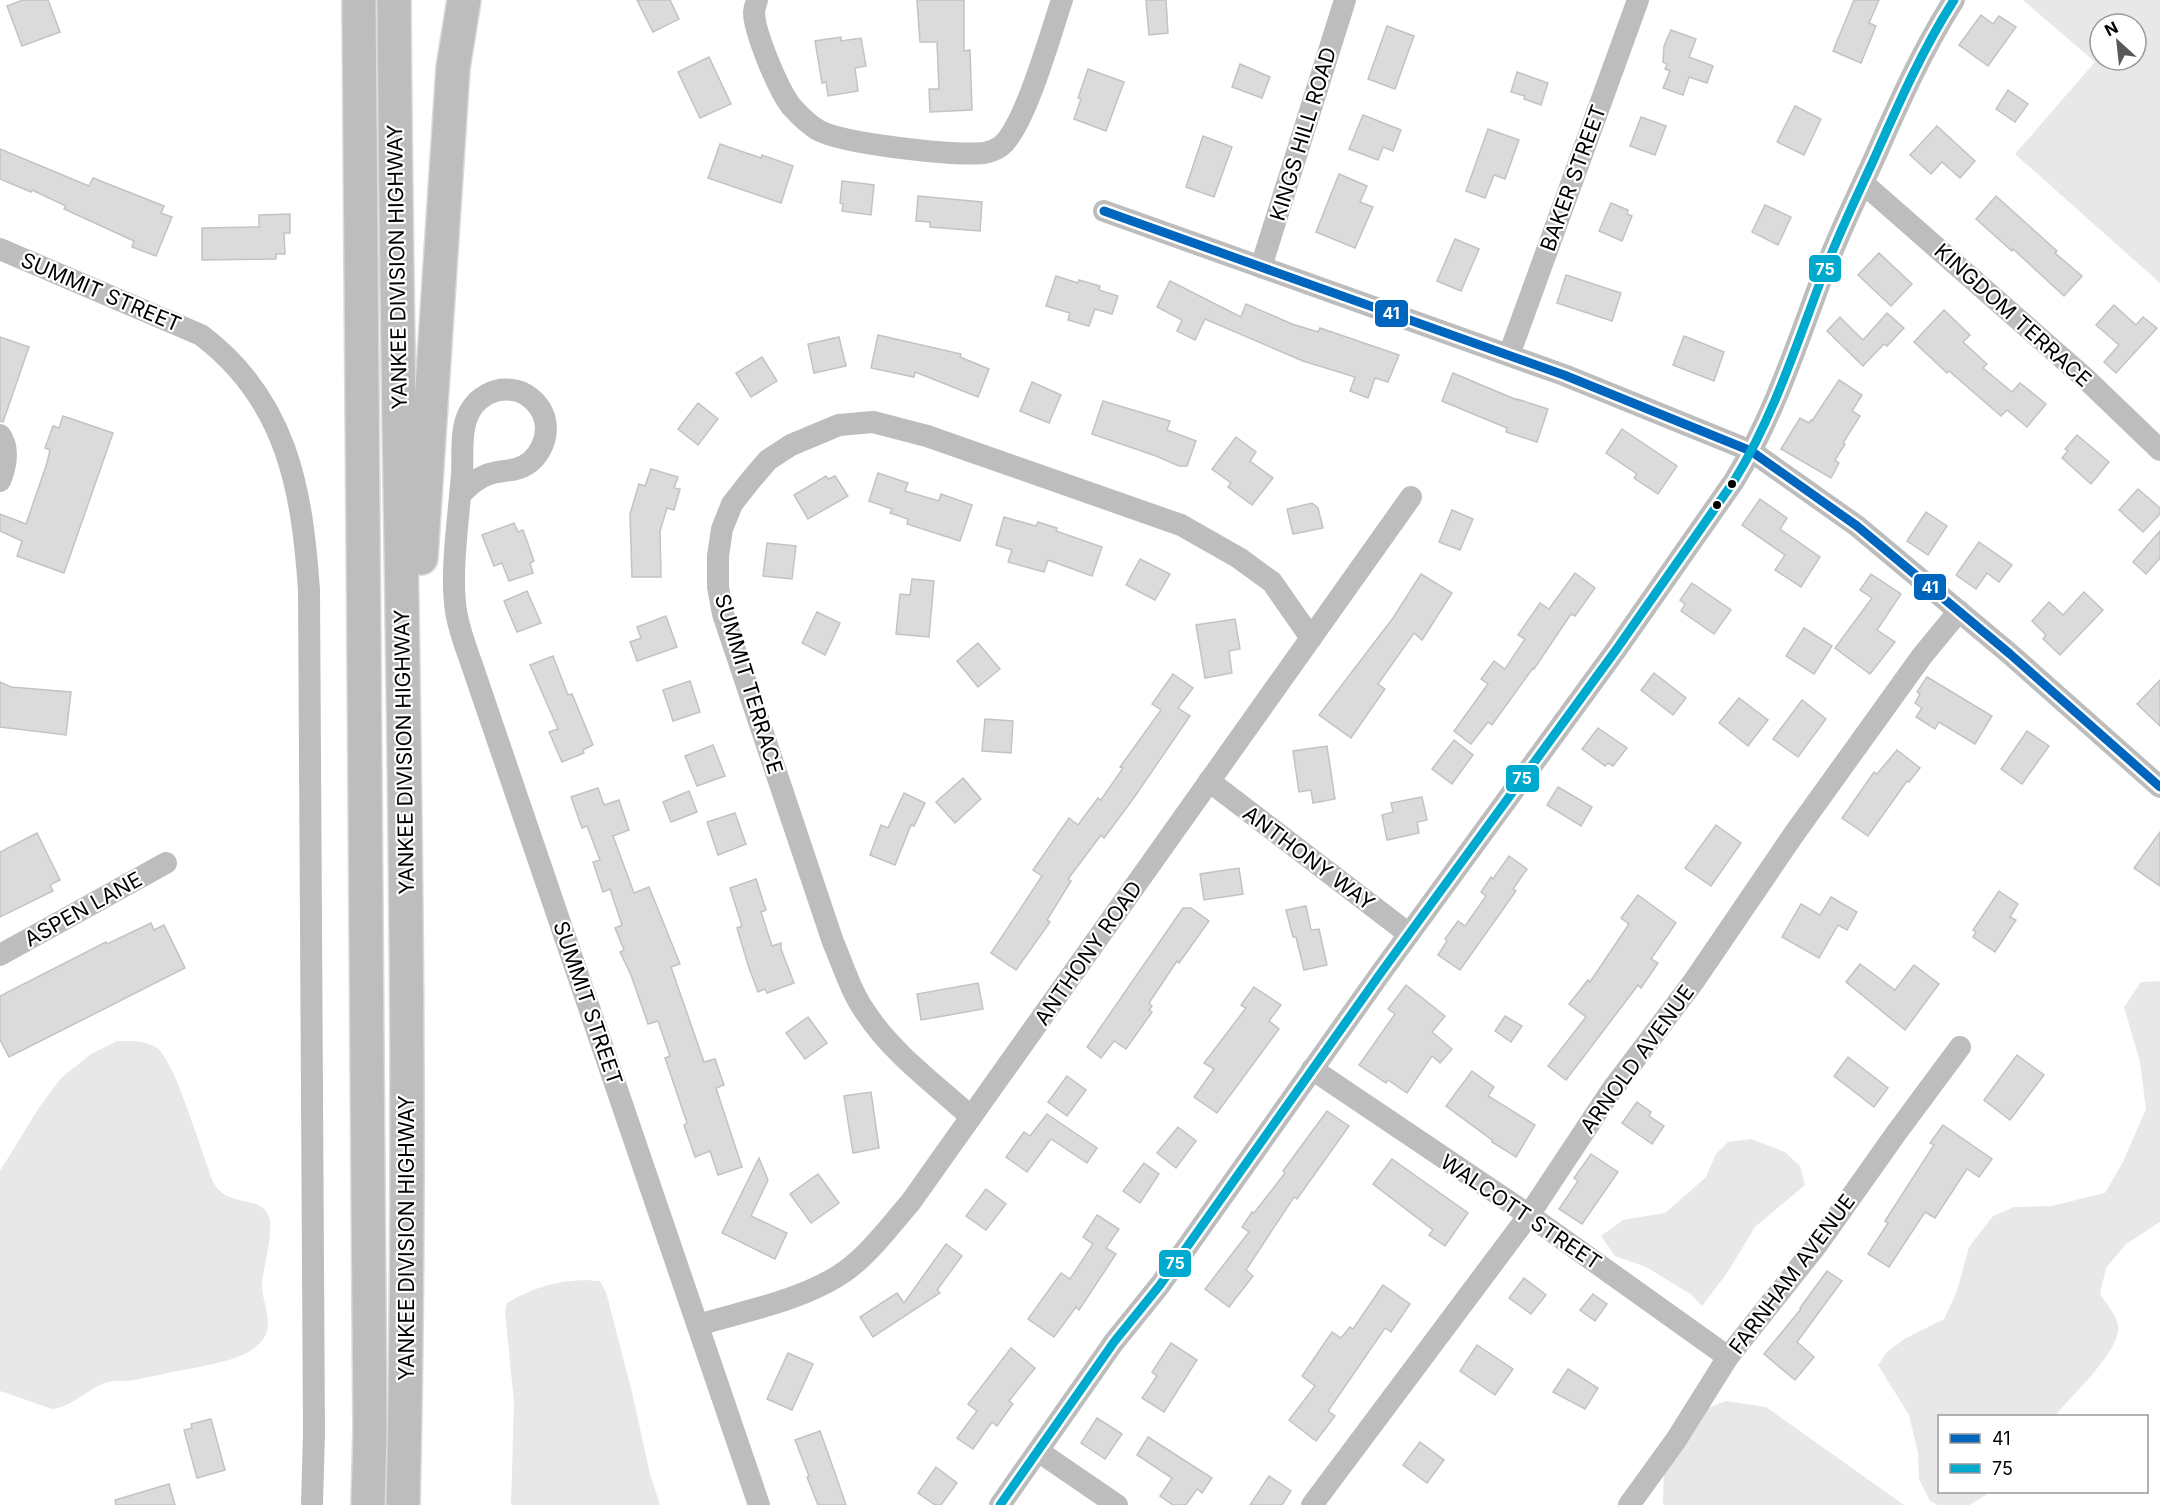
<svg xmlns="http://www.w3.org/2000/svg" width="2160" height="1505" viewBox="0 0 2160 1505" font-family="Inter,sans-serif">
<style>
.green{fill:#e8e8e8;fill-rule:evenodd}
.building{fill:#dbdbdb;stroke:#c3c3c3;stroke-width:1.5}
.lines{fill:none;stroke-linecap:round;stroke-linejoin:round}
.highway-casing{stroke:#dbdbdb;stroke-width:36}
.minor{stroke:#bdbdbd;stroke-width:22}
.highway{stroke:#bdbdbd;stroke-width:33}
.bus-1-casing{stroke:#fff;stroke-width:14}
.bus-2-casing{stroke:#fff;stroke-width:14}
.bus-1{stroke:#0065bd;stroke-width:9}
.bus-2{stroke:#00a9ce;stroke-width:9}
.bus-dot{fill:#000;stroke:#fff;stroke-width:2}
.labels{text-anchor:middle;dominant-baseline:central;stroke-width:4.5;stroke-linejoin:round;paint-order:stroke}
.street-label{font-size:21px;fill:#000;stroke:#fff}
.line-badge{stroke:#fff;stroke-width:2}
.badge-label{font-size:16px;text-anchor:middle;font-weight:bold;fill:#fff}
</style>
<rect width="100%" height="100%" fill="#fff"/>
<g class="green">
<path d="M2023,0H2160V283L2015,154L2095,62ZM2100,24H2136V60H2100Z"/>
<path d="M2160,981V1222L2126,1244L2106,1268L2100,1294C2107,1305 2120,1318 2118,1331C2115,1356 2071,1396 2055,1416H1940V1492H1991L1969,1505H1938L1930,1501L1919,1479L1918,1453L1909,1415L1878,1365L1887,1352L1906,1338L1944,1319L1957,1291L1969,1247L1993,1216L2014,1207L2051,1206L2105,1193L2123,1162L2146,1109L2140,1062L2124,1007L2141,982Z"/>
<path d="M117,1041C131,1041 145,1040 157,1048C174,1060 199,1144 208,1167C218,1215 259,1190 269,1217C274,1232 263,1268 262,1285C262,1300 272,1320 266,1334C262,1343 255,1348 247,1353C224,1364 196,1367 172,1372C157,1375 142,1379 127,1381C121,1381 115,1380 109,1382C88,1387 74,1407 52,1409L0,1391V1171L38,1109L61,1078L91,1054Z"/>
<polygon points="1751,1139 1785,1152 1800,1166 1805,1185 1755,1227 1727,1273 1702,1306 1692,1295 1646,1267 1615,1256 1601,1236 1623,1220 1665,1213 1706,1177 1716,1154 1728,1142"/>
<path d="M585,1280L600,1281L606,1292L632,1392L650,1474L660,1505H511L514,1402L505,1312L507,1303C532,1288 555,1281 585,1280Z"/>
<polygon points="1726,1401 1766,1407 1904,1505 1663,1505 1664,1464 1688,1416"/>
</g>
<g class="building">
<polygon points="23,0 48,0 60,32 22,46 7,6"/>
<polygon points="637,0 670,0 679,19 653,32"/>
<polygon points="917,0 964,0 964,51 970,50 972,110 930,112 929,89 939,89 937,42 920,42"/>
<polygon points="1146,0 1166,0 1168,33 1149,35"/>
<polygon points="1854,0 1879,0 1869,23 1876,26 1861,63 1833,51"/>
<polygon points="1981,15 1993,24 1999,16 2016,27 1988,66 1959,45"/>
<polygon points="1387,26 1414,36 1395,89 1368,79"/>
<polygon points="1671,30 1696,39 1689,57 1713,66 1707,83 1689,77 1683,95 1663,88 1670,71 1665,69 1667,64 1663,62 1664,46"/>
<polygon points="841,37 841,41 861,38 866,66 855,68 858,91 828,96 826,82 822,83 815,41"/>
<polygon points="709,57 731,104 700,118 678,72"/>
<polygon points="1240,64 1270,77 1262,98 1232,87"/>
<polygon points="1088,69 1124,82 1106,131 1074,119 1081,99 1078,98"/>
<polygon points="1517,72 1548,83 1541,105 1524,99 1525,96 1511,92"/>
<polygon points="2008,90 2028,104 2015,122 1996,109"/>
<polygon points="1795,106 1821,119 1804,155 1777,142"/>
<polygon points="1363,115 1401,130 1393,151 1383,147 1378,160 1349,149"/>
<polygon points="1641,117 1666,126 1655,155 1630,146"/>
<polygon points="1937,126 1975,161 1960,178 1942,162 1931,174 1910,155"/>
<polygon points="1488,129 1519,140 1505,179 1494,175 1485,198 1466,191"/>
<polygon points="1203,136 1232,147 1214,197 1186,187"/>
<polygon points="720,144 761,158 762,155 793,166 781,203 708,178"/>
<polygon points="0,149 89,186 93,178 164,206 161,213 172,217 156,256 132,247 134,241 64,209 66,206 32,190 31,192 0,179"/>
<polygon points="1339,174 1367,186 1360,202 1373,207 1355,248 1316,232"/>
<polygon points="842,181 874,185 871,215 842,211 843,204 840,203"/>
<polygon points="918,196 982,202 980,231 930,227 930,222 916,221"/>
<polygon points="1996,196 2057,251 2055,253 2082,276 2064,296 2013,249 2012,251 1976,219"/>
<polygon points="1611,203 1628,210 1627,214 1632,216 1622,241 1599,231"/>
<polygon points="1765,205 1791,217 1778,245 1752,232"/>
<polygon points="290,214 290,233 284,233 285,254 276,254 276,259 202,260 202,228 259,227 259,215"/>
<polygon points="1455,239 1479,249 1461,291 1437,281"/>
<polygon points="1879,253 1912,284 1891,306 1858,275"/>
<polygon points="1566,275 1621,293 1612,321 1557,303"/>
<polygon points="1056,276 1078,283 1079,280 1100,286 1099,290 1118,296 1112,314 1095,309 1089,326 1068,320 1070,313 1046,306"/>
<polygon points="1170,281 1241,317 1246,304 1292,324 1318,332 1320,328 1399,355 1388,382 1375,378 1368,398 1350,391 1355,377 1303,361 1205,319 1195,340 1177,331 1182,320 1157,307"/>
<polygon points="2114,305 2136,325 2143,317 2157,328 2116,373 2104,362 2119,345 2096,325"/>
<polygon points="1944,310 1970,335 1963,342 1987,364 1983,368 2012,392 2020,383 2046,404 2027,427 2007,410 2001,416 1949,371 1947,373 1914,342"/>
<polygon points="1887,313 1904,328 1887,346 1884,344 1863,366 1827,331 1840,317 1863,340"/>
<polygon points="878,335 961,354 960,357 989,369 978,397 915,372 914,377 871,368"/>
<polygon points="1684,336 1724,352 1714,381 1673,365"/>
<polygon points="0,337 29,347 3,422 0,421"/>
<polygon points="839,337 846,366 814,373 808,344"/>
<polygon points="762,357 777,381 751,397 736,373"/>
<polygon points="1453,373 1517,400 1517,399 1548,409 1537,442 1506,432 1507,428 1442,401"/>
<polygon points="1839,380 1862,395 1852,411 1860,416 1843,443 1845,444 1835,460 1839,463 1831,478 1781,449 1800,418 1809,423 1811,420 1812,421"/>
<polygon points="1032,382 1061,395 1049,423 1020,411"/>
<polygon points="1103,401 1170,421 1167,430 1196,441 1187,466 1179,466 1156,456 1092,434"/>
<polygon points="698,403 718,419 698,445 678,429"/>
<polygon points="63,416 113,433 64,573 17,556 22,541 0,531 0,514 26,524 47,463 50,450 45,448 53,426 59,428"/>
<polygon points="1622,429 1677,466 1658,494 1634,478 1637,474 1606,453"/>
<polygon points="2077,435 2109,462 2091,484 2062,458 2068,451 2065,449"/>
<polygon points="1236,437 1256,452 1250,461 1273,478 1252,505 1228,487 1231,483 1212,469"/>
<polygon points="651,469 678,477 674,488 680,489 674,510 667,508 660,531 661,577 632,577 630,514 639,484 645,486"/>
<polygon points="878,473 908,483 905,491 939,501 941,494 972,505 960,541 907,524 908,519 890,513 892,509 869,501"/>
<polygon points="826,476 828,479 835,476 848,496 808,519 794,495"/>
<polygon points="2138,489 2160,508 2160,514 2143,532 2119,510"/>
<polygon points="1760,499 1787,518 1780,529 1820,557 1801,587 1775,570 1785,555 1742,525"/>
<polygon points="1312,503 1318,508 1323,528 1293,534 1287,509"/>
<polygon points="1452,510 1473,519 1460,550 1439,542"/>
<polygon points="1926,512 1947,526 1928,555 1907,541"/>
<polygon points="1004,517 1036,526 1038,522 1057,528 1056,531 1102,547 1092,576 1048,560 1044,572 1008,562 1012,550 996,545"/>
<polygon points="514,523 518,532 523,530 534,561 530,563 533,573 509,581 502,563 494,566 482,535"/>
<polygon points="2160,531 2160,558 2146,574 2133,562"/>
<polygon points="1979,542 2012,565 1999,582 1987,573 1976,589 1956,575"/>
<polygon points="767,543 796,546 792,579 763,576"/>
<polygon points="1140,559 1170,574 1155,600 1126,585"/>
<polygon points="1575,573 1595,588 1575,616 1571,614 1534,669 1533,668 1492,725 1488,722 1471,744 1454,731 1488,684 1481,679 1494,661 1505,669 1525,639 1518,635 1540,603 1549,609"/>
<polygon points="1421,574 1452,593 1422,640 1414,633 1378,684 1385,689 1351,738 1319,715 1393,618"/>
<polygon points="1871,574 1901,594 1877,630 1895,642 1870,674 1835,648 1872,598 1860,590"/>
<polygon points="912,579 934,581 929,637 896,634 900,594 910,595"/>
<polygon points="1692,583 1731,610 1714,634 1681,611 1685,604 1680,600"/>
<polygon points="527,591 541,623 517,632 504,601"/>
<polygon points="2084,592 2103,610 2060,655 2043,639 2046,635 2032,621 2049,602 2063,615"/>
<polygon points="817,612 840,623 825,655 802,643"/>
<polygon points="666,616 677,647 637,661 630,642 641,638 637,627"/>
<polygon points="1235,619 1240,649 1229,651 1232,673 1205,678 1196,625"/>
<polygon points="1804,628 1832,646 1814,674 1786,656"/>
<polygon points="978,643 1000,669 978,687 957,661"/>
<polygon points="553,656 568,695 572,694 593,745 583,750 584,753 562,762 549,732 558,729 530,665"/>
<polygon points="1654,673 1686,698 1673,715 1641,690"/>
<polygon points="1173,674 1193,688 1178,708 1190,716 1133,799 1104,838 1101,835 1068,879 1071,881 1047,920 1050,922 1016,970 991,953 1042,876 1033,870 1069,818 1078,825 1098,798 1101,800 1123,768 1120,767 1161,710 1152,704"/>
<polygon points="1927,677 1992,716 1975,744 1939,722 1935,729 1916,717 1922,708 1915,703 1920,694 1917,692"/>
<polygon points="2160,680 2160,726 2137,704"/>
<polygon points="690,681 700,712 673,721 663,690"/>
<polygon points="0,682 11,687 71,692 66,735 0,727"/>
<polygon points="1739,698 1768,720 1748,746 1719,723"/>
<polygon points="1802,700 1826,719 1798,757 1773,739"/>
<polygon points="985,719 1013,721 1011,753 982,751"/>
<polygon points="1598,728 1627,748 1613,766 1608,763 1605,766 1582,749"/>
<polygon points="2027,731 2049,746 2022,784 2001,769"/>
<polygon points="1454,740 1473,755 1452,784 1432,769"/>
<polygon points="713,745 725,776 697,786 685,756"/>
<polygon points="1327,746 1335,799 1313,803 1311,790 1299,792 1293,751"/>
<polygon points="1897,750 1920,768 1909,782 1907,781 1868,836 1842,818 1874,772 1877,774"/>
<polygon points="963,778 981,799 955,823 936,802"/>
<polygon points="1558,787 1592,807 1581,826 1547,805"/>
<polygon points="598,788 604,805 619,800 629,830 613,836 634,893 649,887 680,964 671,967 704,1062 715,1059 724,1085 716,1088 742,1167 718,1175 710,1151 695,1157 684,1125 687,1123 665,1058 670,1056 658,1021 648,1024 631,975 620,952 624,950 615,928 622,925 610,889 603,892 593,862 600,860 587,826 582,828 571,797"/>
<polygon points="689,791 697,812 671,822 663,802"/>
<polygon points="904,793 925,803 914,826 911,825 895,865 870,855 881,825 888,828"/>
<polygon points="1422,797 1427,820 1417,822 1419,833 1387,840 1382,815 1393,812 1391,803"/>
<polygon points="735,813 746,844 718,855 707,822"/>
<polygon points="1716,825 1741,843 1711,886 1685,868"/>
<polygon points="2160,832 2160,886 2134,868"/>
<polygon points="37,833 60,880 50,885 53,891 0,917 0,852"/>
<polygon points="1509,856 1527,869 1513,889 1516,891 1460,970 1438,955 1447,941 1445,939 1458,921 1465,926 1486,896 1481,892 1491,877 1493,879"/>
<polygon points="1239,868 1243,894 1204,900 1200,874"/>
<polygon points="756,879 766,910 761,912 772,946 781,943 781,949 794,983 767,993 765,989 758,992 748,965 737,928 742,926 730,888"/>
<polygon points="1999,891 2018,904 2010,917 2016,920 1995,952 1973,937 1976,932 1973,930"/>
<polygon points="1638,895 1676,923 1651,959 1658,963 1641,988 1638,985 1566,1080 1548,1066 1586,1017 1569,1004 1588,980 1590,982 1629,924 1621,918"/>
<polygon points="1831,897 1857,912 1847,930 1838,925 1819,958 1782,937 1801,904 1820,915"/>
<polygon points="1306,906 1311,930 1319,929 1327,965 1304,970 1296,937 1293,937 1286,910"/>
<polygon points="1183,908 1191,908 1209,921 1179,963 1177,961 1149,1003 1152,1006 1149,1010 1152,1012 1126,1049 1114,1041 1101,1058 1087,1047"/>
<polygon points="151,923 154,930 164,925 185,968 9,1057 0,1040 0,996 106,942 107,944"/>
<polygon points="1860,964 1895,990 1914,965 1939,984 1905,1030 1846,982"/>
<polygon points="978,983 983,1009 921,1020 917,994"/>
<polygon points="1406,985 1445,1016 1432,1032 1452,1049 1440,1063 1432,1056 1407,1093 1388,1080 1386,1083 1359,1065 1395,1014 1388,1009"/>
<polygon points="1254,987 1281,1005 1269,1021 1279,1029 1217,1113 1194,1097 1214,1069 1204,1063 1246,1008 1241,1005"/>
<polygon points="1505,1016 1522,1026 1511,1042 1495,1031"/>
<polygon points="808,1017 827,1043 805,1059 786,1033"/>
<polygon points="2017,1055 2044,1075 2010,1120 1984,1100"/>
<polygon points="1848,1057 1888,1088 1874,1107 1834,1076"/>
<polygon points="1472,1071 1494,1087 1488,1096 1535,1125 1516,1157 1492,1142 1492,1140 1446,1106"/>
<polygon points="1067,1076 1086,1090 1067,1116 1048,1102"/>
<polygon points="871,1092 879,1148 853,1153 844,1096"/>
<polygon points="1637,1102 1651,1112 1649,1116 1664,1126 1652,1144 1622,1123"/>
<polygon points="1327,1111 1349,1126 1297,1199 1294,1197 1246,1270 1253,1276 1229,1307 1205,1289 1249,1232 1242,1227 1252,1212 1254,1213 1285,1173 1283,1171"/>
<polygon points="1047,1114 1097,1148 1087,1163 1051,1139 1027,1172 1006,1157 1024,1132 1030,1136"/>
<polygon points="1943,1125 1992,1159 1979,1177 1967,1169 1935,1218 1925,1212 1889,1267 1868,1254 1888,1223 1885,1221 1934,1145 1930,1143"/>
<polygon points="1178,1127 1196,1141 1176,1168 1157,1153"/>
<polygon points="1591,1154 1618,1172 1582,1224 1559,1209 1578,1181 1574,1178"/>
<polygon points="759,1158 768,1180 751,1216 787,1233 775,1259 722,1233"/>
<polygon points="1392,1159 1468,1213 1445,1246 1429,1235 1433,1230 1373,1184"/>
<polygon points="1144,1163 1159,1174 1140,1203 1123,1191"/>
<polygon points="818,1174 839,1203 811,1223 790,1194"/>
<polygon points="986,1189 1006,1204 986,1230 966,1216"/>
<polygon points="1097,1215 1119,1229 1106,1248 1116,1254 1079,1310 1076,1307 1054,1337 1028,1319 1061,1273 1070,1279 1093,1244 1083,1237"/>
<polygon points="946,1244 962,1256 937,1290 940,1293 873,1337 860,1317 897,1293 904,1303"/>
<polygon points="1827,1271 1842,1281 1797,1342 1814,1357 1795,1380 1764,1354 1801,1309 1800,1308"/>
<polygon points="1524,1278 1546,1295 1531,1314 1509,1298"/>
<polygon points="1383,1285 1410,1304 1391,1332 1385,1328 1328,1411 1335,1416 1316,1441 1289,1420 1315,1386 1302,1376 1332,1332 1341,1338 1350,1327 1353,1329"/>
<polygon points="1593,1294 1607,1304 1595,1321 1580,1310"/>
<polygon points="1171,1343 1197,1360 1164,1412 1142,1398 1157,1376 1152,1372"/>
<polygon points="1477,1345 1513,1369 1495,1395 1460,1371"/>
<polygon points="1011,1348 1035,1368 1009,1401 1013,1404 997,1426 992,1422 973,1449 957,1438 977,1411 968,1404"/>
<polygon points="788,1353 813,1364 792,1410 767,1399"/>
<polygon points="1568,1369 1598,1388 1585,1409 1553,1392"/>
<polygon points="1097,1418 1122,1434 1105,1459 1081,1443"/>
<polygon points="211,1419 225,1470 197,1478 184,1430 192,1428 191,1424"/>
<polygon points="820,1431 835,1473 846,1505 818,1505 807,1477 809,1476 795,1440"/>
<polygon points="1148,1437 1212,1478 1202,1493 1197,1489 1186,1505 1173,1505 1160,1496 1172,1478 1137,1455"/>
<polygon points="1420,1442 1444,1460 1427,1483 1403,1465"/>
<polygon points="936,1467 957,1483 941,1505 935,1505 918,1493"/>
<polygon points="1269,1476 1291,1491 1282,1505 1250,1505"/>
<polygon points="169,1484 175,1505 116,1505 115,1500"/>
</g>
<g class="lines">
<defs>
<g id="highway">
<polyline points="359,0 368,1182 370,1432 368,1505"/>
<path d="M394,0C397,502 415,1003 403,1505"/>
<polyline points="421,558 453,68 464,0"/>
</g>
</defs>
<use href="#highway" class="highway-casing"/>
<g class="minor">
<path d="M757,0C756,4 754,9 754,13C755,34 778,89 791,106C799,115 808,124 818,130C843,144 954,156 984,153C989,152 997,149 1001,146C1025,127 1051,32 1062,0"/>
<polyline points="1863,183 2085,378 2160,450"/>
<polyline points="1104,211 1564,375 1751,451 1857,526 2010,654 2160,787"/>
<path d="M0,249L201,335C287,400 302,489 309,590L314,1433L312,1505"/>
<polyline points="1261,267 1345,0"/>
<polyline points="1509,355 1638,0"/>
<path d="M0,435C10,449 6,466 0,481"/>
<path d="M460,495C469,486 477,478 489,474C498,471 508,471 516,469C539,463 552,435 543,414C538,402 525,391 512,390C495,387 478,397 470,411C460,428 463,455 462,474C459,515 450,572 456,611C459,631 467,650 473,668L759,1505"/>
<polyline points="1209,781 1409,934"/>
<polyline points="0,955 166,863"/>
<polyline points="1312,1069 1529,1215 1728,1357"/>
<path d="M971,1117C935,1084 893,1054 866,1013C851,992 843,965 833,942L723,614L718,587V556L722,529L732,504L750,481L768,460L791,445L839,425L873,422L927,436L1181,525L1239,558L1272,582L1311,638"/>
<path d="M698,1325C744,1311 796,1302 838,1276C866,1259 888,1228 910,1203L1411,497"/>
<polyline points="1038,1451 1117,1505"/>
<path d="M1000,1505L1114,1342L1160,1285L1380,974L1616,650L1734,481C1774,416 1797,343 1824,272C1839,233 1857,196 1874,159C1898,105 1922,50 1954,0"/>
<polyline points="1312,1505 1529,1215 1611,1091 1694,981 1794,834 1922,656 1959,611"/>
<polyline points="1629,1505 1676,1440 1728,1357 1817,1245 1897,1132 1960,1047"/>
</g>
<use href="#highway" class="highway"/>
<defs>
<polyline id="bus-1" points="1104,211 1564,375 1751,451 1857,526 2010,654 2160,787"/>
<path id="bus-2" d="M1000,1505L1114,1342L1160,1285L1380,974L1616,650L1734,481C1774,416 1797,343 1824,272C1839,233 1857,196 1874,159C1898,105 1922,50 1954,0"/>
</defs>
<use href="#bus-1" class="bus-1-casing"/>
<use href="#bus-2" class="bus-2-casing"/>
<use href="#bus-1" class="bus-1"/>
<use href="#bus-2" class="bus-2"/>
</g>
<g class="bus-dot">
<circle cx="1732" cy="484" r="5"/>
<circle cx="1717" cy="505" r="5"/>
</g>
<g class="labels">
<g class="street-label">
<text transform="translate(1303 134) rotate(-73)">KINGS HILL ROAD</text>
<text transform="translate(1573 178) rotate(-70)">BAKER STREET</text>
<text transform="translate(397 267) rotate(-91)">YANKEE DIVISION HIGHWAY</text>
<text transform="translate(101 292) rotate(23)">SUMMIT STREET</text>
<text transform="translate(2013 315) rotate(42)">KINGDOM TERRACE</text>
<text transform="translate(749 684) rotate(73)">SUMMIT TERRACE</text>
<text transform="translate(404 752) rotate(-91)">YANKEE DIVISION HIGHWAY</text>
<text transform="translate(1309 858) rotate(37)">ANTHONY WAY</text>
<text transform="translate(83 909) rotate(-29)">ASPEN LANE</text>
<text transform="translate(1088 953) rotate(-55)">ANTHONY ROAD</text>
<text transform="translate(588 1003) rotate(71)">SUMMIT STREET</text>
<text transform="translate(1637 1059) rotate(-54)">ARNOLD AVENUE</text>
<text transform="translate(1521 1212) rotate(34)">WALCOTT STREET</text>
<text transform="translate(406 1238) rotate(-90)">YANKEE DIVISION HIGHWAY</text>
<text transform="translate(1792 1274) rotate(-53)">FARNHAM AVENUE</text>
</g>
</g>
<g class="line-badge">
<rect x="1808" y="254" width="34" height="29" rx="6" fill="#00a9ce"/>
<rect x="1374" y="299" width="35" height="29" rx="6" fill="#0065bd"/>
<rect x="1913" y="573" width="34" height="28" rx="6" fill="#0065bd"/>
<rect x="1505" y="764" width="35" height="29" rx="6" fill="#00a9ce"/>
<rect x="1158" y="1249" width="34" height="29" rx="6" fill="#00a9ce"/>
</g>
<g class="badge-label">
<text x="1825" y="275">75</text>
<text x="1391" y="319">41</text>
<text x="1930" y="593">41</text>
<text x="1522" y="784">75</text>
<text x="1175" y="1269">75</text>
</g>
<rect x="1938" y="1415" width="210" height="78" fill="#ffffff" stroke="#999999" stroke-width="1.5"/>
<rect x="1950" y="1434" width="30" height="9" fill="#0065bd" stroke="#999999" stroke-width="1.5"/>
<text x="1992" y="1445" font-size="18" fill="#000000">41</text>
<rect x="1950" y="1464" width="30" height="9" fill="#00a9ce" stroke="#999999" stroke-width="1.5"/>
<text x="1992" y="1475" font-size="18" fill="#000000">75</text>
<g transform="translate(2118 42) rotate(333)"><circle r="28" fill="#ffffff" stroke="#999999" stroke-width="1.5"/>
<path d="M0-4.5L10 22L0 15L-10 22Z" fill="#595959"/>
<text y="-9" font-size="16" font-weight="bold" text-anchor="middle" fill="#000000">N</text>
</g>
</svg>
